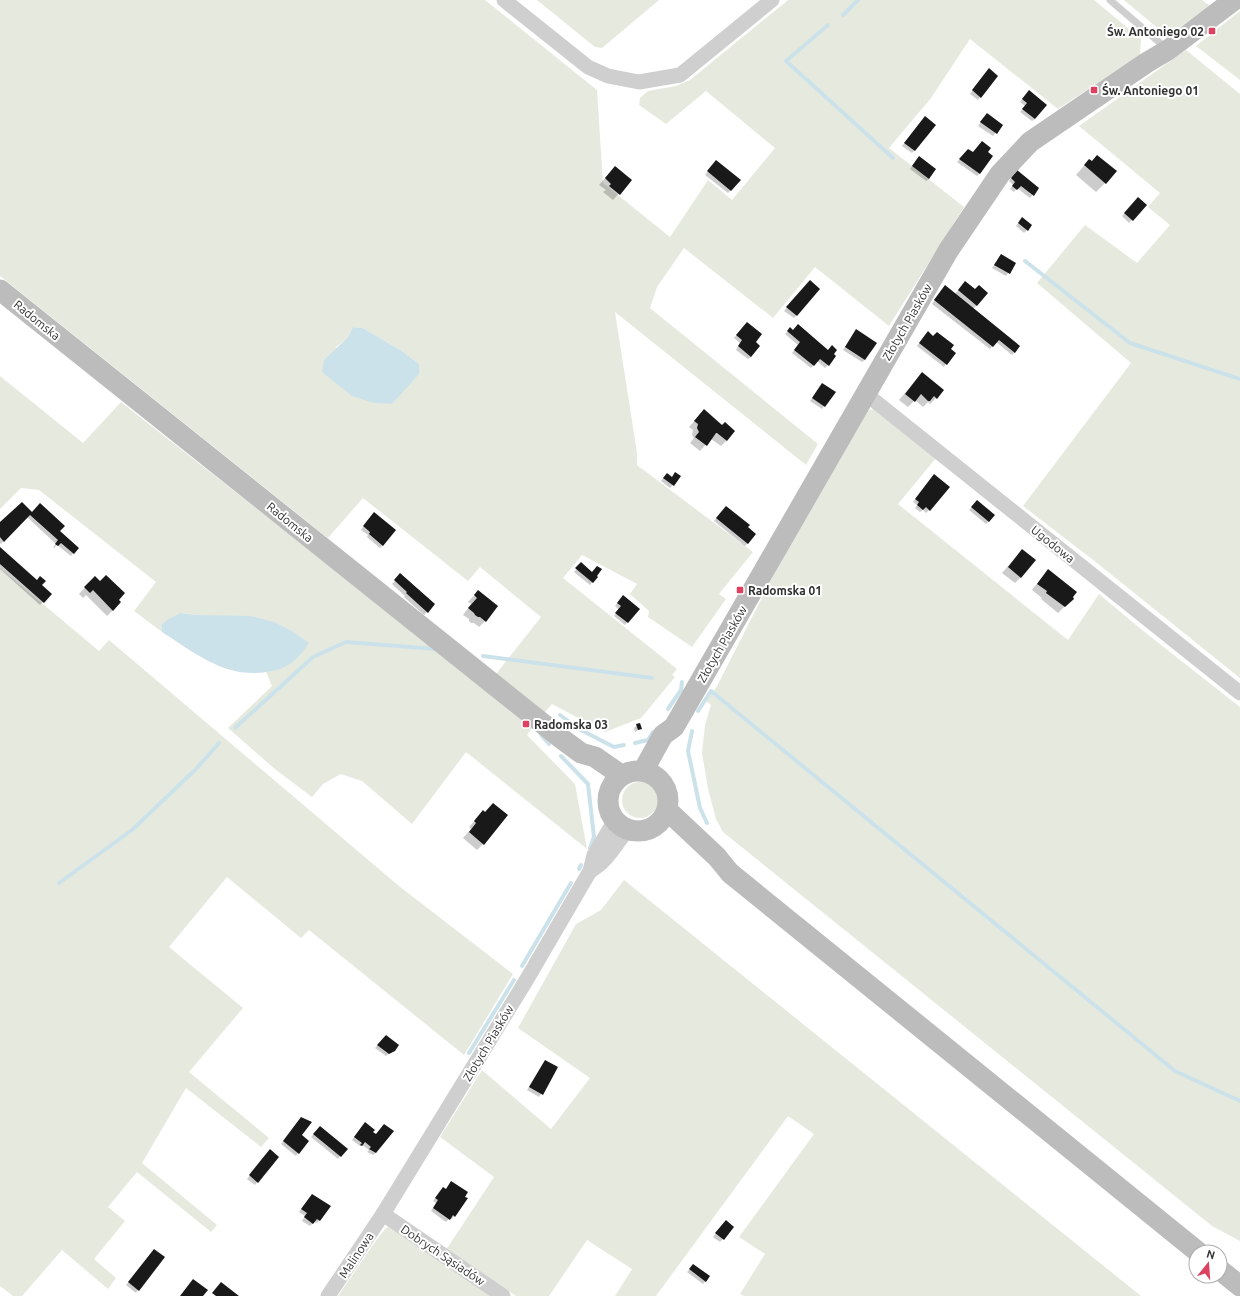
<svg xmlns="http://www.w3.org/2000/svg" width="1240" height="1296" viewBox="0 0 1240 1296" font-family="Ubuntu,sans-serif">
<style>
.green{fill:#e6eade;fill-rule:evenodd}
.water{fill:#cce2ea}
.shadow{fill:#0003}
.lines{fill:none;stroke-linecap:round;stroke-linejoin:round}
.stream{stroke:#cce2ea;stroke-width:4}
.building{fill:#191919}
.lane{stroke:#cfcfcf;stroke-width:7}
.street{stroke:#cfcfcf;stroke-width:15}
.secondary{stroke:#bcbcbc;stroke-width:21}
.poi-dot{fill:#dc415f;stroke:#fff;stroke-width:1.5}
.labels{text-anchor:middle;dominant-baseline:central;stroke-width:4;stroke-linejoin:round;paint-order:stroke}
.poi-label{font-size:12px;font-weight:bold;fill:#323232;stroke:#fff;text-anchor:start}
.street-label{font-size:12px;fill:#323232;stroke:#fff}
</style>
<rect width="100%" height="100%" fill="#fff"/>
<g class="green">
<path d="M0,0H485L597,90L603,183L670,237L708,180L732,200L775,148L706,91L666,124L639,105L640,98L648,91L676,86L690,80L788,0H1094L1141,39L1140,55L1058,109L970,39L931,98L889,148L964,207L889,326L815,267L773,318L684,248L657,287L650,308L818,444L806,465L615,312L637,453V465L753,552L719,594L726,599L692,647L648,617L649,611L630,594L637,584L582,555L563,578L677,669L672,675L675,677L641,718L605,732L552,704L544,713L496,674L541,617L480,567L468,581L363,498L328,538L0,276ZM353,327L363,328L402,351L419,364V374L335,348L348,337Z"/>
<polygon points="537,0 659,0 602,48 595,47"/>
<polygon points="1124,0 1202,0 1210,6 1167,36"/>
<polygon points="1240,11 1240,80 1196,46"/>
<polygon points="1186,50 1240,94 1240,678 1097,563 1023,506 1131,363 1037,283 1085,225 1137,263 1170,225 1148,207 1160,193 1079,126"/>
<polygon points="0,376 83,443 121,402 533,726 527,735 575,784 587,849 466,752 412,824 362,781 341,774 323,784 312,797 276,770 228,728 272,686 266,672 287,666 198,615 180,613 161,625 162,632 134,611 156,582 39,490 21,488 0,509"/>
<polygon points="874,409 936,458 898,504 1068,640 1099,594 1142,630 1240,707 1240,1241 1212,1226 723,832 716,819 708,789 702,753 705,725 711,705 706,701 717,686 771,580 864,411"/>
<polygon points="0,568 99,651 109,640 399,886 513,974 464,1055 309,930 301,938 227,877 169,947 243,1008 189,1072 269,1138 261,1147 186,1088 142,1163 217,1225 211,1232 137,1172 108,1207 125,1221 94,1259 116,1278 108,1289 62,1250 22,1296 13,1296 0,1286"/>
<circle cx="640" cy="800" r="18"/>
<polygon points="624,880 1141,1296 744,1296 740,1294 765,1254 739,1237 814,1134 788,1116 656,1296 615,1296 632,1269 587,1240 549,1296 516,1296 446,1250 494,1177 440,1137 482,1070 551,1129 590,1078 518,1028 576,924 601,910"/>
<polygon points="390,1226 493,1296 338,1296 377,1239 386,1228"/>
</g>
<g class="water">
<polygon points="353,327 363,328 402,351 419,364 419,374 392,404 374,403 352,396 322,372 324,360 348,337"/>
<path d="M180,613L198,615L251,616L274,622L292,631L309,643C303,652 297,660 288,665C274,674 247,675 231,670C208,664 182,645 162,632L161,625L167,620Z"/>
</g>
<g class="shadow">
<polygon points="986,72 980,97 978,100 970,94"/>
<polygon points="1027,94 1035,119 1032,121 1020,112 1025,106 1020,102"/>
<polygon points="984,117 1002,125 993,136 978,126"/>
<polygon points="923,120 914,151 912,153 902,146"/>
<polygon points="969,150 973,153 987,153 980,173 977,176 957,162"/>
<polygon points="916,160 929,179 926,181 910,169"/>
<polygon points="1089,160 1105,183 1096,192 1076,175"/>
<polygon points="714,164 731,190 728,193 705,175"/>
<polygon points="615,167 631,180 613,200 603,192 606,190 599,185"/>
<polygon points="1014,174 1038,189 1030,198 1017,188 1014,192 1010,189 1013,185 1009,181"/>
<polygon points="1135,201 1146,205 1129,223 1122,216"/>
<polygon points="1020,221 1027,230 1024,233 1016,226"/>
<polygon points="1001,255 1015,264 1006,276 992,268"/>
<polygon points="807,284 819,289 794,318 784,311"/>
<polygon points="943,289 955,294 959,289 977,305 973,309 1015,352 1012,355 996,342 990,349 932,304"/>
<polygon points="745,326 755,342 751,357 748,359 736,350 740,343 734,338"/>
<polygon points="790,329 828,365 825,368 817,361 811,368 792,353 798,345 785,334"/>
<polygon points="854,333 865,360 862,362 843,350"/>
<polygon points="925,335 950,349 946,364 944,367 917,346"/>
<polygon points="922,373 936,398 930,404 928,402 923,407 915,400 908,407 899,400"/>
<polygon points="820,387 824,406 822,409 810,401"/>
<polygon points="698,417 727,440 721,446 711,439 700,451 690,443 694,438 692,435 693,430 689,427"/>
<polygon points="664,477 673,485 670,488 661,481"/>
<polygon points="932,478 929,510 926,513 923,510 920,512 915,508 917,505 913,502"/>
<polygon points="975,504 989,521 986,524 969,510"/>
<polygon points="723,510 747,528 748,543 745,546 714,521"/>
<polygon points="32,513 59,531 78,548 71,556 57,545 54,548 53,547 56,544 27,517 1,544 0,543 0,524"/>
<polygon points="371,516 383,545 380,548 367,537 368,535 361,530"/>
<polygon points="0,548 51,594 40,605 0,569"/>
<polygon points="1022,550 1021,577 1015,583 1002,573"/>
<polygon points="581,564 597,577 590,585 574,572"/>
<polygon points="400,575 434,604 424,615 404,597 405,596 392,584"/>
<polygon points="1042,577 1072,597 1072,599 1058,613 1041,599 1042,598 1032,590"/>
<polygon points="89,583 113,610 107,616 86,595 83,598 79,594"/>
<polygon points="478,591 485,621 479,627 474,623 471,623 469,621 469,619 463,615 471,604 468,602"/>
<polygon points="620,599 639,609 625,625 614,616 619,610 615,606"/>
<polygon points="637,725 641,728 635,732 634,728"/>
<polygon points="483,811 483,844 477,850 463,838 471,829 469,827"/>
<polygon points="383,1039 394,1050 386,1056 375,1048"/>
<polygon points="543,1064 557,1068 539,1097 527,1090"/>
<polygon points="299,1121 298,1153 296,1156 281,1144"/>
<polygon points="362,1126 372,1132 376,1153 373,1155 367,1152 369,1150 362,1145 360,1146 352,1140"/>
<polygon points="317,1130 340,1156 338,1159 311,1137"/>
<polygon points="267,1153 257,1182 255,1185 247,1179"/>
<polygon points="449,1185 454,1216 452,1219 450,1218 446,1222 431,1211 436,1203 433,1201 440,1191 446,1190"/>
<polygon points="312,1195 329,1206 319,1221 317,1223 314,1222 310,1226 302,1221 305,1216 299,1212"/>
<polygon points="723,1224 733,1227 720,1242 713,1237"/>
<polygon points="154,1250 138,1290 136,1293 126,1285"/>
<polygon points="691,1268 706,1281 703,1284 687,1272"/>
</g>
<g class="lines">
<g class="stream">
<polyline points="843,15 858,0"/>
<polyline points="828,25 786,61 893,158"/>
<polyline points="1025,261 1130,343 1240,379"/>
<polyline points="483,656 652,678"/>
<polyline points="668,709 681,690 682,682"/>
<polyline points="698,711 711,691 1175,1071 1240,1101"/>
<polyline points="560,715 579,729 614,747 624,745"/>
<polyline points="235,728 313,657 346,642 436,649"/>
<polyline points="692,731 688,751 700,808 707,823"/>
<polyline points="541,735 549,744"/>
<polyline points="635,743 648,740 653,732"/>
<polyline points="561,756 588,784 594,837 590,848"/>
<polyline points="579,869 581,865"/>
<polyline points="59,883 132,830 196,769 219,743"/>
<polyline points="522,966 571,883"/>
<polyline points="469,1053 514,980"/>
</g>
</g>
<g class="building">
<polygon points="989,68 998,76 981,98 972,90"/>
<polygon points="1029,90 1047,105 1035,119 1022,109 1027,103 1022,99"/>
<polygon points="987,113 1003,125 997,134 980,122"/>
<polygon points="925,116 936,125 915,151 904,143"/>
<polygon points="982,141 991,148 988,152 993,156 980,174 959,159 968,149 973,152"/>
<polygon points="1097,155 1117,171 1106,184 1084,165 1089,159 1092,161"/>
<polygon points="919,156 936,169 929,179 912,166"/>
<polygon points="716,160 741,180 731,191 707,171"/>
<polygon points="615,166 632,180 620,195 609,186 611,184 605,178"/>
<polygon points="1017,170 1039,188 1034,196 1021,186 1017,190 1012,186 1015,182 1011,178"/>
<polygon points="1138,197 1147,205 1133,221 1124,213"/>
<polygon points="1022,217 1032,225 1028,231 1018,223"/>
<polygon points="1001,254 1016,263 1010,274 994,265"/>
<polygon points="810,280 820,289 797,316 786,307"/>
<polygon points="965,281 975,289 979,285 988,293 977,306 958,290"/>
<polygon points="945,285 1020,346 1015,353 999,340 993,347 934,300"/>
<polygon points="747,322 762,334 756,342 760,346 751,357 738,346 742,340 736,335"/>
<polygon points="798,324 828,350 832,345 837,350 834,354 836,356 829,366 820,359 814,366 794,350 800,342 787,331 790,327 793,330"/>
<polygon points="856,329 877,343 865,360 845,347"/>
<polygon points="928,331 933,336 937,332 954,345 951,349 956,353 947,365 919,343"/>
<polygon points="922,372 944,390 937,399 934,396 930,401 928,401 921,394 915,402 905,394"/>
<polygon points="822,383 836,392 825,407 812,398"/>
<polygon points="704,409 722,425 725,422 735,431 727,441 717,433 716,433 707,446 695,437 699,432 697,428 698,424 694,421"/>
<polygon points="675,472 681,476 674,486 663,478 667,473 672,477"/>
<polygon points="934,474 950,487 930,511 926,507 923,510 917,505 919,502 915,499"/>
<polygon points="977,500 995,515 989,522 971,507"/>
<polygon points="22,502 32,512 40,503 65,526 60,531 79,548 74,554 61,543 58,546 55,544 58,540 30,515 4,542 0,537 0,522"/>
<polygon points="726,506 750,525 748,527 756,534 748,544 716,518"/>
<polygon points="374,512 396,530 383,546 369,534 370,532 363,526"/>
<polygon points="0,547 37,580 40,576 46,581 42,585 52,594 44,603 0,564"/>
<polygon points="1022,549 1036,560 1021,578 1008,567"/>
<polygon points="581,562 592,572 597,566 602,569 597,576 598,577 593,583 575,568"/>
<polygon points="1048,569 1077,592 1073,597 1074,599 1065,607 1046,593 1047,591 1037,584"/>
<polygon points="400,573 435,604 428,613 406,593 407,592 394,580"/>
<polygon points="106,575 125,593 119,600 121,602 113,611 93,590 90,593 84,587 95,576 100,581"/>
<polygon points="478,590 498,606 486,622 480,617 478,617 475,615 474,613 468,608 477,598 474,595"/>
<polygon points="623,595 640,609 628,623 615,613 621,606 617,603"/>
<polygon points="640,723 642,729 638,730 636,724"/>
<polygon points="493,803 508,815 484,845 469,832 476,823 474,821 483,810 485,812"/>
<polygon points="386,1035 399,1045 395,1051 389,1054 377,1045"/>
<polygon points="545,1060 558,1067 543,1095 529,1087"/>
<polygon points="301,1117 312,1122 302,1135 309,1141 299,1154 283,1141"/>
<polygon points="365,1122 375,1130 373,1132 376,1134 384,1124 394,1131 376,1153 369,1149 371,1147 365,1142 362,1146 360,1145 362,1143 354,1137"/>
<polygon points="320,1126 348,1149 341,1157 313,1134"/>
<polygon points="270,1149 279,1157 258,1183 249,1175"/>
<polygon points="451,1181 468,1192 465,1197 468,1198 455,1217 453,1215 450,1220 433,1208 438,1200 435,1198 443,1187 446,1189"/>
<polygon points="312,1194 331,1206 320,1221 317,1219 313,1224 304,1217 307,1213 301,1209"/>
<polygon points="726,1220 734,1227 724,1240 715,1233"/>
<polygon points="154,1249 165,1257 139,1291 128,1282"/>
<polygon points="693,1264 710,1276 706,1282 689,1269"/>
<polygon points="193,1279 208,1290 203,1296 180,1296"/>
<polygon points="221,1282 239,1296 216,1296 212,1293"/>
</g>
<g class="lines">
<polyline class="lane" points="1110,0 1166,48"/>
<g class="street">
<polyline points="504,0 588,67 608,76 639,82 680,75 772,0"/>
<polyline points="866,394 1240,693"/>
<path d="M590,871C607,862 616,844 628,829"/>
<polyline points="383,1214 503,1296"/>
<polyline points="328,1296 383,1214 527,979 590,871 594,855 615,820"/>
</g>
<g class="secondary">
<polyline points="0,290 562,739 581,753 595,757 621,775"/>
<circle cx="638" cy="801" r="30"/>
<polyline points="643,771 663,735 674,727 948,251 1000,174 1030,142 1146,63 1168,50 1234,0"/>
<polyline points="667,810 717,857 730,873 1198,1252"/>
<polyline points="1220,1270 1240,1286"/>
</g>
</g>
<g class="poi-dot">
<rect x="1208" y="27" width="8" height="8" rx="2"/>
<rect x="1090" y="86" width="8" height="8" rx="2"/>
<rect x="736" y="586" width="8" height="8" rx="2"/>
<rect x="522" y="720" width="8" height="8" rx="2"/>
</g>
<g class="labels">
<g class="poi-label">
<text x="1204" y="31" text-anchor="end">Św. Antoniego 02</text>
<text x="1102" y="90">Św. Antoniego 01</text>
<text x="748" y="590">Radomska 01</text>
<text x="534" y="724">Radomska 03</text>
</g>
<g class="street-label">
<text transform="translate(37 320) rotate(39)">Radomska</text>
<text transform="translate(907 322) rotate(-60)">Złotych Piasków</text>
<text transform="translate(290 522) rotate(39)">Radomska</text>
<text transform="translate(1053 544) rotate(39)">Ugodowa</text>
<text transform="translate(722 644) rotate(-60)">Złotych Piasków</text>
<text transform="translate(488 1043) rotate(-59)">Złotych Piasków</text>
<text transform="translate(356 1255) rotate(-56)">Malinowa</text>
<text transform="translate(443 1255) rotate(34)">Dobrych Sąsiadów</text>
</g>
</g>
<g transform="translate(1208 1264) rotate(17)"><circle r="19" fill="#ffffff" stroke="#adadad"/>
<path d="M0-3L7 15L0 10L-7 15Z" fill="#dc415f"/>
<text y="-6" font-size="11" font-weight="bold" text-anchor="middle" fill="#323232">N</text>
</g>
</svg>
